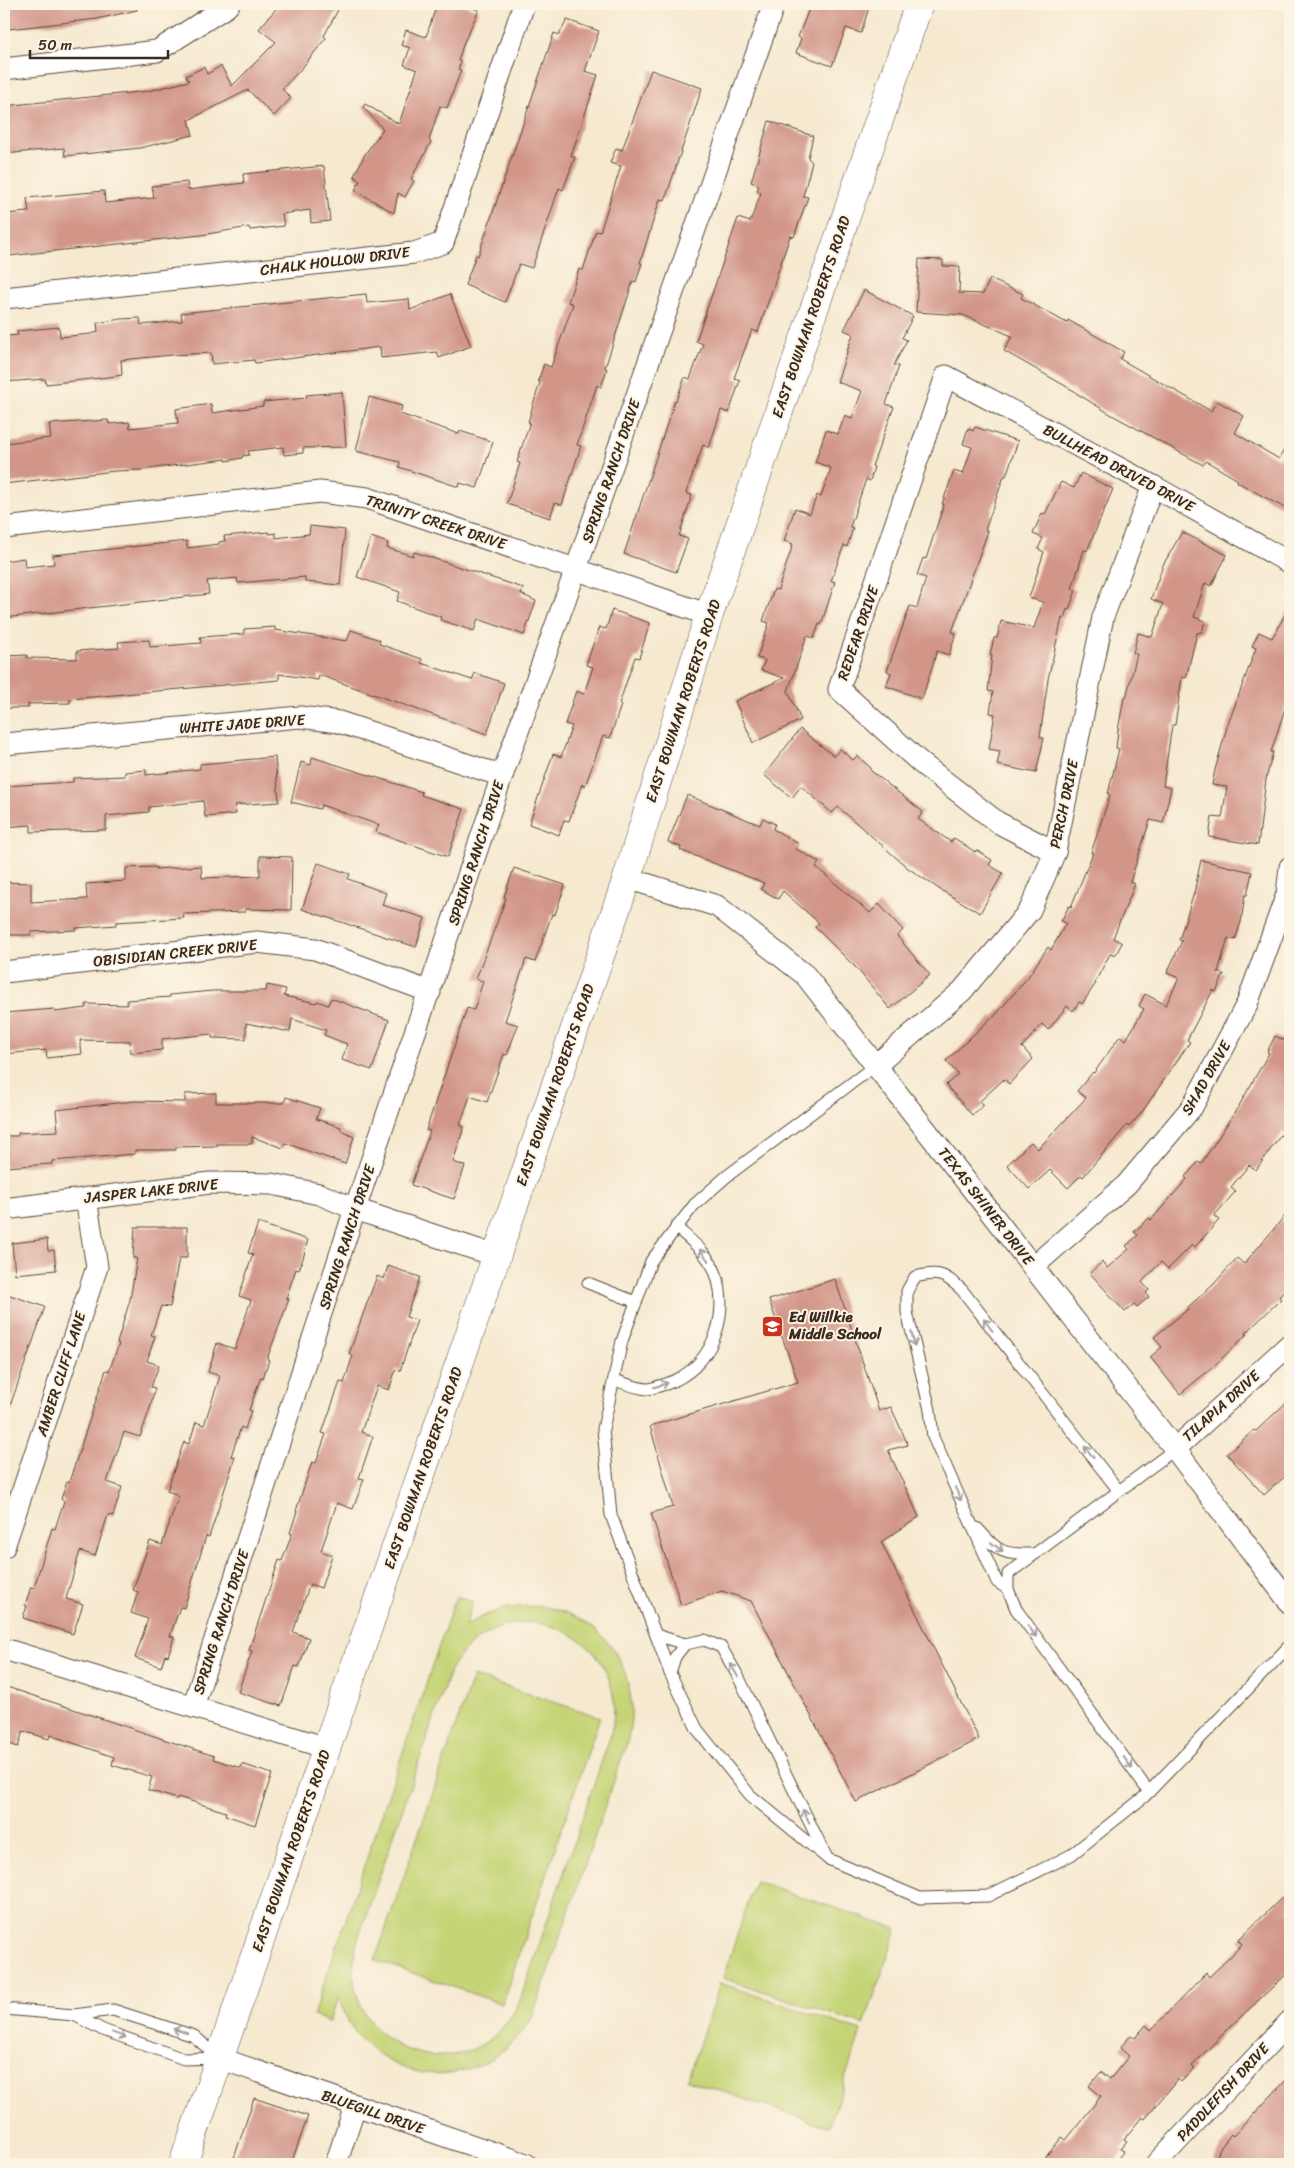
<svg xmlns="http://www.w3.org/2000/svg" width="1294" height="2168" viewBox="0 0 1294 2168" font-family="Sriracha,sans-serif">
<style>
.green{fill:#c5d476;stroke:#807f4a;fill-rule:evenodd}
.building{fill:#d29689}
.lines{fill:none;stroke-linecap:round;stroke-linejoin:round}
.lane-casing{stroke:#574739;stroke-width:13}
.street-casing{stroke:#574739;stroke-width:23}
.secondary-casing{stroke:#574739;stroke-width:29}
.lane{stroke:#fff;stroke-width:11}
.street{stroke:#fff;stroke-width:21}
.secondary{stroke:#fff;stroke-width:28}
.oneway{stroke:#a79f9a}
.labels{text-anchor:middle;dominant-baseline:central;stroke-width:4;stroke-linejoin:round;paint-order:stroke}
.street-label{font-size:15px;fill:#3b2a1e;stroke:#fcf5e5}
.poi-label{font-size:15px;font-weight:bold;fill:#3b2a1e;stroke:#fcf5e5;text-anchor:start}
</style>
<rect width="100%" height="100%" fill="#fcf5e5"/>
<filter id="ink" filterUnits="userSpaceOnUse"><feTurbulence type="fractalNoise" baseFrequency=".02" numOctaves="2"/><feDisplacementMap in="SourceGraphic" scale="10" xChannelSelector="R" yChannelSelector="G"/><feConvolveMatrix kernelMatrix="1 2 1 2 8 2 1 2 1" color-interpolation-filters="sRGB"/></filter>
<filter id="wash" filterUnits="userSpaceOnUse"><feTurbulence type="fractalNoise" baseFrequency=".0096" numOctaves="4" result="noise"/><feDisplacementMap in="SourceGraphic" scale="20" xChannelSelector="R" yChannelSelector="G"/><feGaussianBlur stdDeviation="1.12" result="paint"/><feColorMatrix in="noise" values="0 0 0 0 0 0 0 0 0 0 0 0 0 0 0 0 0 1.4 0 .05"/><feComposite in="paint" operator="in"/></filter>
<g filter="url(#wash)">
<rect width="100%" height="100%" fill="#f6e9d0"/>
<g class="green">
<path d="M456,1596L473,1602L465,1626C554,1570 653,1640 627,1743L532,2018C490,2084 405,2095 355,2032C347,2021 343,2009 338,1997L330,2021L313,2016ZM529,1622C591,1628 626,1677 610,1737L521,1998C476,2103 329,2054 357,1942L451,1668C470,1639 495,1624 529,1622Z"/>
<polygon points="473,1676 600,1717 502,2004 375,1960"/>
<polygon points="755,1881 897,1929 864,2025 723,1978"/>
<polygon points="720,1983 861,2031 829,2127 687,2080"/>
</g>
<g id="blocks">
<g class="building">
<polygon points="5,4 136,4 137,10 97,19 8,29"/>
<polygon points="280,4 341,4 324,36 326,38 301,69 282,89 291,98 274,116 248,90 189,120 193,135 140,148 65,156 64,148 4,154 4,106 148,91 189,81 186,76 204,67 207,74 221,66 232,86 276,42 259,29"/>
<polygon points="437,4 460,4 479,10 464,42 458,61 461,62 458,69 461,70 447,108 440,106 429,140 431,142 411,179 414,181 405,197 398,193 394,213 355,190 360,181 354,176 365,154 383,129 363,107 365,104 399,124 417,70 404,65 410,48 401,45 406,30 426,37"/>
<polygon points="811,4 870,4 861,33 846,28 832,66 796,53 801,38 798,37"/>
<polygon points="567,20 599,31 585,71 598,75 571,156 575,157 563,190 559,188 532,268 519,264 505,302 465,285 476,255 478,256 554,33 559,35"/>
<polygon points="651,70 702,88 665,200 660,199 640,263 642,263 636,282 633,281 605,368 607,369 601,387 597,385 577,445 581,446 562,505 555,503 550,518 507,504 520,463 517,462 530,422 528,422 540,382 538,381 544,364 551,367 573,304 568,302 579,269 583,270 596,231 600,232 621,166 610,163 616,148 622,150"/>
<polygon points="769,121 813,136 808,158 812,162 803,196 808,197 794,237 790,236 758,332 752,330 734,378 740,380 729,413 721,410 709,448 703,445 686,493 692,495 679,536 688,539 676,572 624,554 675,400 676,401 685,377 690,379 703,344 696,341 738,218 750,222 761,193 757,191 759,185 751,182"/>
<polygon points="324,166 330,221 311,223 310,210 282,214 284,226 250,230 249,227 201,235 8,256 7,249 4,249 4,214 29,212 27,198 104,191 105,203 154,198 152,186 187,182 188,190 244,183 243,174"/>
<polygon points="919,259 943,260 943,266 960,267 959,293 983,294 990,279 1023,294 1021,298 1067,323 1068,320 1124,352 1120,359 1211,411 1217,401 1244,416 1235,433 1279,459 1290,439 1290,511 1237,482 1238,480 1206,461 1203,465 1112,415 1076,393 1076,392 1004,351 1012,336 963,315 916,312"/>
<polygon points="864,290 913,316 902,338 907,340 894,365 899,366 886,404 894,407 872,466 874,467 870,481 866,479 850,527 853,528 847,547 844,545 831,581 835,582 821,625 819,624 814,638 807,636 788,691 801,720 753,743 735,701 784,678 761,670 765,660 757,658 769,623 763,621 774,589 778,590 793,544 784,541 795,508 810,514 817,495 821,497 831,468 815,462 826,430 838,434 845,415 852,418 862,391 837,382 853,334 844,330"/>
<polygon points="366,294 367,303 409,299 410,310 450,294 471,346 439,358 437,352 381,358 380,347 255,363 254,360 212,364 211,353 172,355 121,360 122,375 109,377 46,384 45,379 4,382 4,340 7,340 7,336 18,335 17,331 59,327 60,337 91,334 98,332 97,323 121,319 140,318 141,325 182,321 181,313"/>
<polygon points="342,392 346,447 303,448 303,453 284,455 283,447 248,451 249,455 242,456 242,458 226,461 226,459 140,470 115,471 4,484 4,443 51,438 49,424 108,420 109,424 129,422 130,428 178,423 176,409 211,404 212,413 263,406 263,402 307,398 306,395"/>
<polygon points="369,397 402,406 400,414 459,434 460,431 493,442 477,488 460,483 459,487 399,467 400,462 356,451"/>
<polygon points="975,427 1018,441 1006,476 1004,476 985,530 988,531 952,632 956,633 949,655 937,651 922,699 886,686 891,673 887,671 910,606 917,608 926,578 917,575 923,558 926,559 944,504 942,504 954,471 963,474 972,447 963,444 968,428 973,431"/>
<polygon points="1081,473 1113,489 1087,551 1084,550 1072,589 1076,590 1069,610 1067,609 1064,619 1062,618 1048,679 1040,737 1044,738 1036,773 997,765 1000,751 989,749 995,714 990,713 993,692 988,691 992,655 990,655 994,638 997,638 1001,621 1034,628 1043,602 1029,598 1044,552 1038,549 1043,538 1033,534 1042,513 1045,514 1061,482 1074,488"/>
<polygon points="310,526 345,530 340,585 305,582 305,577 238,583 237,578 207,581 209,594 4,618 4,561 24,558 25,567 54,564 53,555 187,541 187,548 219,544 219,542 225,541 224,536 269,532 269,534 276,533 276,538 309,534"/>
<polygon points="1182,532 1227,555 1211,586 1205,583 1194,617 1205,621 1202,632 1197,633 1186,678 1182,677 1175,725 1172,725 1163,786 1171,788 1163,823 1150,820 1130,882 1135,884 1113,938 1122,943 1115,956 1110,954 1095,982 1096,983 1082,1004 1079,1002 1073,1011 1067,1006 1048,1030 1042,1024 1022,1047 1033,1059 1009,1084 1004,1079 980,1101 984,1105 972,1115 946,1085 958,1074 946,1061 992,1017 993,1018 1028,977 1048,947 1051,950 1066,923 1061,921 1069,906 1071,907 1093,853 1091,853 1110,795 1108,794 1119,749 1116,748 1118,730 1124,698 1126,698 1137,654 1133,653 1138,633 1152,637 1163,604 1151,599 1163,565"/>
<polygon points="371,537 388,543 387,548 413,556 414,552 523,588 521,594 536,601 524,635 478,619 474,631 440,620 441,617 397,601 400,592 357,577"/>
<polygon points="1290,606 1290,693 1271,752 1273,752 1266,779 1258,845 1209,837 1212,817 1222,818 1227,787 1212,785 1215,770 1227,727 1256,648 1252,646 1259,632 1272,638"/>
<polygon points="612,610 650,623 639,658 635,657 619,704 621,705 610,738 603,736 585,786 582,784 569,821 564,820 559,835 529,824 553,754 561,757 572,726 565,724 576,691 584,694 593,667 586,665 599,627 606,629"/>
<polygon points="275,627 275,630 347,641 351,630 380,640 379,644 422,659 421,663 472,680 475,673 504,683 487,734 319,675 318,680 279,674 279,680 70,699 70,703 28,704 28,708 4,708 4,656 27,655 27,658 77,659 77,651 119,648 118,642 149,640 150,647 201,643 200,637 244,634 244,629"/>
<polygon points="800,729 834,756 840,749 853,760 857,756 871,768 870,770 923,812 918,819 951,842 954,838 975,852 976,850 992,860 989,865 1003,873 980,913 939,889 908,868 838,807 832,813 801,786 792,798 764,775"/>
<polygon points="275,757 279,802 235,805 236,814 205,817 203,801 149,807 149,812 106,816 106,830 31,832 31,825 4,827 4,786 73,782 73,778 125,776 125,772 146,770 146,775 200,769 200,764"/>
<polygon points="312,757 422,792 421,795 464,809 448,857 376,832 379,825 321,805 320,809 291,802 301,762 311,765"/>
<polygon points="687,795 760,825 763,818 775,824 773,829 799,844 796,849 819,862 816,867 870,913 879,904 903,930 897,936 930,975 890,1009 859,971 815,927 819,923 783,891 778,899 761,889 764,883 680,850 681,847 668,842"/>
<polygon points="260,856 292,857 291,910 245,909 245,912 183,914 184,918 116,922 116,925 76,928 76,930 31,932 31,935 4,935 4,882 31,883 31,902 87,899 86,884 126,881 126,868 156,867 156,869 201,866 202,878 260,876"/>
<polygon points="1201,860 1252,872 1247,895 1245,895 1241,922 1235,940 1228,938 1218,972 1224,974 1216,992 1213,990 1187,1040 1190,1042 1142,1112 1129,1127 1127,1125 1083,1177 1081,1175 1068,1188 1050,1170 1029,1189 1007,1165 1031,1142 1038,1149 1086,1098 1077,1091 1093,1072 1094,1073 1120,1036 1126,1040 1144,1009 1139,1006 1145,994 1166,1005 1179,978 1167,973 1182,941 1179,940 1194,893"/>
<polygon points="318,863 350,874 348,879 386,893 382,905 425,918 416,947 302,909"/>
<polygon points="514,868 565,885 555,915 552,914 535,962 526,959 505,1021 518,1025 507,1055 504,1054 487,1102 470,1096 460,1125 464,1127 453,1162 465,1166 454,1199 411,1185 430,1131 426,1130 467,1008 474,1010 483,981 476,979 506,898 504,897"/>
<polygon points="267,985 286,989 284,996 316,1003 317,1001 328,1005 331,998 389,1020 372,1070 342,1060 347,1044 324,1035 326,1030 292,1019 290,1032 246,1023 246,1039 212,1038 212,1034 162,1039 162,1050 131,1053 130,1041 80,1040 82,1054 47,1058 46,1050 5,1054 4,1013 55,1009 55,1012 86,1008 86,1004 127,1005 127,1000 170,997 170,995 212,991 266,991"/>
<polygon points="1275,1036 1290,1043 1290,1137 1283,1132 1256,1170 1249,1165 1231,1187 1236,1191 1214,1216 1219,1220 1195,1247 1192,1245 1168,1269 1161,1262 1142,1282 1149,1290 1146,1293 1149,1297 1137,1307 1134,1304 1125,1312 1090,1273 1102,1262 1107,1268 1129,1249 1126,1246 1138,1235 1134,1232 1149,1218 1151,1220 1187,1179 1185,1177 1198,1162 1201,1164 1240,1104 1269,1053 1267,1052"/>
<polygon points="216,1093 216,1103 284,1103 286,1097 320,1108 316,1119 341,1127 340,1130 354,1137 345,1164 285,1143 283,1148 252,1137 252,1144 217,1144 217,1146 176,1147 176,1150 135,1150 135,1154 52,1161 52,1164 4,1167 4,1136 18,1136 18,1133 58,1131 56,1110 134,1101 185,1102 185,1094"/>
<polygon points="1290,1210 1290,1284 1279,1297 1281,1299 1246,1333 1247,1334 1213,1367 1180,1394 1150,1357 1162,1347 1154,1337 1188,1309 1187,1308 1213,1285 1237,1258 1244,1264"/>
<polygon points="258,1223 308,1240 304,1252 305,1252 299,1270 296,1269 286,1298 289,1299 267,1359 269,1360 263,1378 261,1377 249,1410 251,1411 245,1429 241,1427 231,1456 235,1457 215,1519 209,1537 206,1536 184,1608 180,1607 170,1636 174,1637 168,1656 165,1655 161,1667 135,1658 148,1619 131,1613 138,1592 133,1590 150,1541 162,1545 179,1495 167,1491 177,1461 184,1442 189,1444 196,1422 204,1425 220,1376 208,1372 217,1343 235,1349 251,1300 239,1296 253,1254 248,1253"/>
<polygon points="135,1227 187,1227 187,1258 179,1258 170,1307 161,1306 151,1335 155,1336 147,1361 159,1365 151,1387 155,1388 150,1408 140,1437 124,1432 107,1482 122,1487 113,1516 108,1515 95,1556 80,1551 66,1599 83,1604 73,1634 23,1618 27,1606 25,1605 31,1587 34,1588 52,1528 55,1529 64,1501 61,1499 67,1482 69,1482 106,1370 109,1371 119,1344 117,1343 130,1300 137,1258 133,1258"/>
<polygon points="47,1239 48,1251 54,1250 56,1270 15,1274 12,1243"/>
<polygon points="388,1266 420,1277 406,1317 417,1320 400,1371 396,1369 389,1390 377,1386 361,1432 373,1436 359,1478 364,1479 353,1509 337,1503 321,1551 332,1555 321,1588 310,1584 293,1632 309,1638 299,1667 295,1666 281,1706 238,1692 252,1651 249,1650 279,1560 282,1561 292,1534 290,1533 297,1511 296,1511 312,1462 316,1463 326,1434 322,1433 340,1382 344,1383 353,1355 349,1354 367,1303 377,1276 384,1279"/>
<polygon points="835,1279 879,1411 891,1407 908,1445 888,1450 919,1517 881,1542 979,1739 856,1802 751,1601 722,1591 681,1605 651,1513 673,1507 650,1426 798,1382 769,1300"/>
<polygon points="4,1293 45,1307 6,1417 4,1417"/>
<polygon points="1290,1399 1290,1472 1264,1495 1227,1454 1254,1430 1256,1431"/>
<polygon points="4,1686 214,1756 213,1759 241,1768 242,1764 272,1774 255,1825 225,1815 226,1812 178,1797 177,1799 148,1790 152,1777 112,1765 114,1757 50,1735 49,1739 23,1731 18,1747 4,1742"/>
<polygon points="1290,1890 1290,1971 1232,2025 1192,2066 1194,2068 1181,2082 1178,2079 1145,2119 1142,2117 1124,2139 1127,2141 1120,2149 1124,2151 1113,2164 1040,2164 1062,2137 1066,2140 1101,2096 1089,2086 1101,2072 1110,2079 1129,2056 1120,2048 1131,2035 1135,2038 1146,2025 1151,2030 1206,1973 1209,1977 1231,1956 1242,1944 1238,1940"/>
<polygon points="1290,2076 1290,2164 1213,2164 1221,2147 1231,2134 1233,2136"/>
<polygon points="254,2098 308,2116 291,2164 232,2164"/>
</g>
</g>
</g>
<g filter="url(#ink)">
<use href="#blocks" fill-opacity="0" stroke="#574739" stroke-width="1"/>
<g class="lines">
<defs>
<g id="lane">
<polyline points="876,1065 727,1176 694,1205 651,1261 622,1341 603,1429 611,1515 670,1673 697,1729 750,1795 828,1859 920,1898 988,1896 1071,1855 1144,1797 1290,1645"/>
<polyline points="588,1283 636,1302"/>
<path d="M614,1380C624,1383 636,1388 647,1389C653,1389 660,1385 666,1384C711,1369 731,1317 716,1274C709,1254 691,1241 676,1227"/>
<path d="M977,1528C999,1552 1001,1555 1035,1554"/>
<path d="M1008,1589L997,1582L933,1437L930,1410L907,1312V1291L915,1277C938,1271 945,1274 962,1290L1119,1491"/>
<polyline points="656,1635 685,1644"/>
<polyline points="670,1673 675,1657 685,1644 704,1640 721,1647 738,1676 826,1856"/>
<polyline points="1149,1792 1016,1609 1008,1589 1008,1574 1175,1449"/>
<polyline points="4,2009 74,2015 113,2010 194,2036 219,2058"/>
<polyline points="74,2015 103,2030 184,2059 219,2058"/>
</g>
<g id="street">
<polyline points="4,69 157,51 226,7 229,4"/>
<polyline points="4,298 414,253 443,243 524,4"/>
<polyline points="4,528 320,492 367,498 709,615"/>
<polyline points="4,744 300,717 339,722 502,776"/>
<polyline points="1055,852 997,822 921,763 839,689 946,376 1153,486 1290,563"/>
<polyline points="627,878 717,906 805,975 1175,1449 1290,1603"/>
<polyline points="4,972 257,942 315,949 430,992"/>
<polyline points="876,1065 962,991 1030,910 1055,852 1103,617 1153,486"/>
<polyline points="4,1209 210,1183 272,1184 319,1194 355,1209 496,1256"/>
<polyline points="1033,1267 1127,1184 1192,1107 1247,1004 1287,894 1290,867"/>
<polyline points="1175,1449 1290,1344"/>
<polyline points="4,1547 97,1267 86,1198"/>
<polyline points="4,1649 327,1748"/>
<polyline points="193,1707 355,1209 502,776 576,569 774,4"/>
<polyline points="219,2058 526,2164"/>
<polyline points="336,2164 355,2106"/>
<polyline points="1156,2164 1290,2021"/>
</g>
<polyline id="secondary" points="183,2164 627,878 709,615 919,4"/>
</defs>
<use href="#lane" class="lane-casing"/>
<use href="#street" class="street-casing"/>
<use href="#secondary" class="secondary-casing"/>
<use href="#lane" class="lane"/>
<use href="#street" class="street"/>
<use href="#secondary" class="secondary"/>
</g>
<defs><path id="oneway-shaft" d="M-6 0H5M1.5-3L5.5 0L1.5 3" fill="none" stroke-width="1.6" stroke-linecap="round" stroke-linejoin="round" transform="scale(1.25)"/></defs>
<g class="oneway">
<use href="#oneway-shaft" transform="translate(704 1255) rotate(-127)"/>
<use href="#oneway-shaft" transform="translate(988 1325) rotate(-127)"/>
<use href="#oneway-shaft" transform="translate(913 1339) rotate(77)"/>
<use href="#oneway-shaft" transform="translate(661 1385) rotate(-17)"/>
<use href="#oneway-shaft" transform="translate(1089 1452) rotate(-129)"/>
<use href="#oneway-shaft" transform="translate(958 1494) rotate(66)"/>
<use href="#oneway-shaft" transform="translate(997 1547) rotate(36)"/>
<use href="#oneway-shaft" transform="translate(1032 1631) rotate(54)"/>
<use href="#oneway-shaft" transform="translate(734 1670) rotate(-120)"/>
<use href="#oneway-shaft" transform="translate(1128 1763) rotate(54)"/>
<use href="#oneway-shaft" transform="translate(806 1816) rotate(-117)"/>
<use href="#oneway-shaft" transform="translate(180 2031) rotate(-162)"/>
<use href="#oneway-shaft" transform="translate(119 2035) rotate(20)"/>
</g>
</g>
<defs>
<symbol id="school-square" viewBox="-11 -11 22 22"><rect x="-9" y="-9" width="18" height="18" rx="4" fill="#c8321e" stroke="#fcf5e5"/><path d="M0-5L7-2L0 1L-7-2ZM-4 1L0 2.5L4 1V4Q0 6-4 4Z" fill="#fff"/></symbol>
</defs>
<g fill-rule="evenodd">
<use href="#school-square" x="760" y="1314" width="25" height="25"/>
</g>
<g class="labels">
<g class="street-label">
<text transform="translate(335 261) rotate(-7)">CHALK HOLLOW DRIVE</text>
<text transform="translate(811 317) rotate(-71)">EAST BOWMAN ROBERTS ROAD</text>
<text transform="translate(1119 468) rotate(28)">BULLHEAD DRIVED DRIVE</text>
<text transform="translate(611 471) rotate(-71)">SPRING RANCH DRIVE</text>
<text transform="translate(436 522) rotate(18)">TRINITY CREEK DRIVE</text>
<text transform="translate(858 633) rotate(-71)">REDEAR DRIVE</text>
<text transform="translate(683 701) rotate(-72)">EAST BOWMAN ROBERTS ROAD</text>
<text transform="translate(242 724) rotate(-4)">WHITE JADE DRIVE</text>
<text transform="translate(1064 804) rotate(-78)">PERCH DRIVE</text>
<text transform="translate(476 853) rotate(-72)">SPRING RANCH DRIVE</text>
<text transform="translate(175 953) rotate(-6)">OBISIDIAN CREEK DRIVE</text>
<text transform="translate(1206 1078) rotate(-60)">SHAD DRIVE</text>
<text transform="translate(555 1085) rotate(-71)">EAST BOWMAN ROBERTS ROAD</text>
<text transform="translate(151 1191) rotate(-6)">JASPER LAKE DRIVE</text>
<text transform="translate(986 1206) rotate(52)">TEXAS SHINER DRIVE</text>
<text transform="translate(347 1237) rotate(-72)">SPRING RANCH DRIVE</text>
<text transform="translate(61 1374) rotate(-72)">AMBER CLIFF LANE</text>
<text transform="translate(1221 1406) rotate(-42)">TILAPIA DRIVE</text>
<text transform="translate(423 1468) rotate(-71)">EAST BOWMAN ROBERTS ROAD</text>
<text transform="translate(221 1622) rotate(-72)">SPRING RANCH DRIVE</text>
<text transform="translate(291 1851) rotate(-71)">EAST BOWMAN ROBERTS ROAD</text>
<text transform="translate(1223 2092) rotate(-47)">PADDLEFISH DRIVE</text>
<text transform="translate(373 2112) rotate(19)">BLUEGILL DRIVE</text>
</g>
<g class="poi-label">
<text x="789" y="1317">Ed Willkie<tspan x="789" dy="17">Middle School</tspan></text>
</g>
</g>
<rect width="1294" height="2168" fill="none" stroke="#fcf5e5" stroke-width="20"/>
<path d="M30 50v8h138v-8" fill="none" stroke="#3b2a1e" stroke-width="2.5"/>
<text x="38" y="50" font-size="15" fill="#3b2a1e" stroke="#fcf5e5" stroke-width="4" paint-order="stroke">50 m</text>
</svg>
